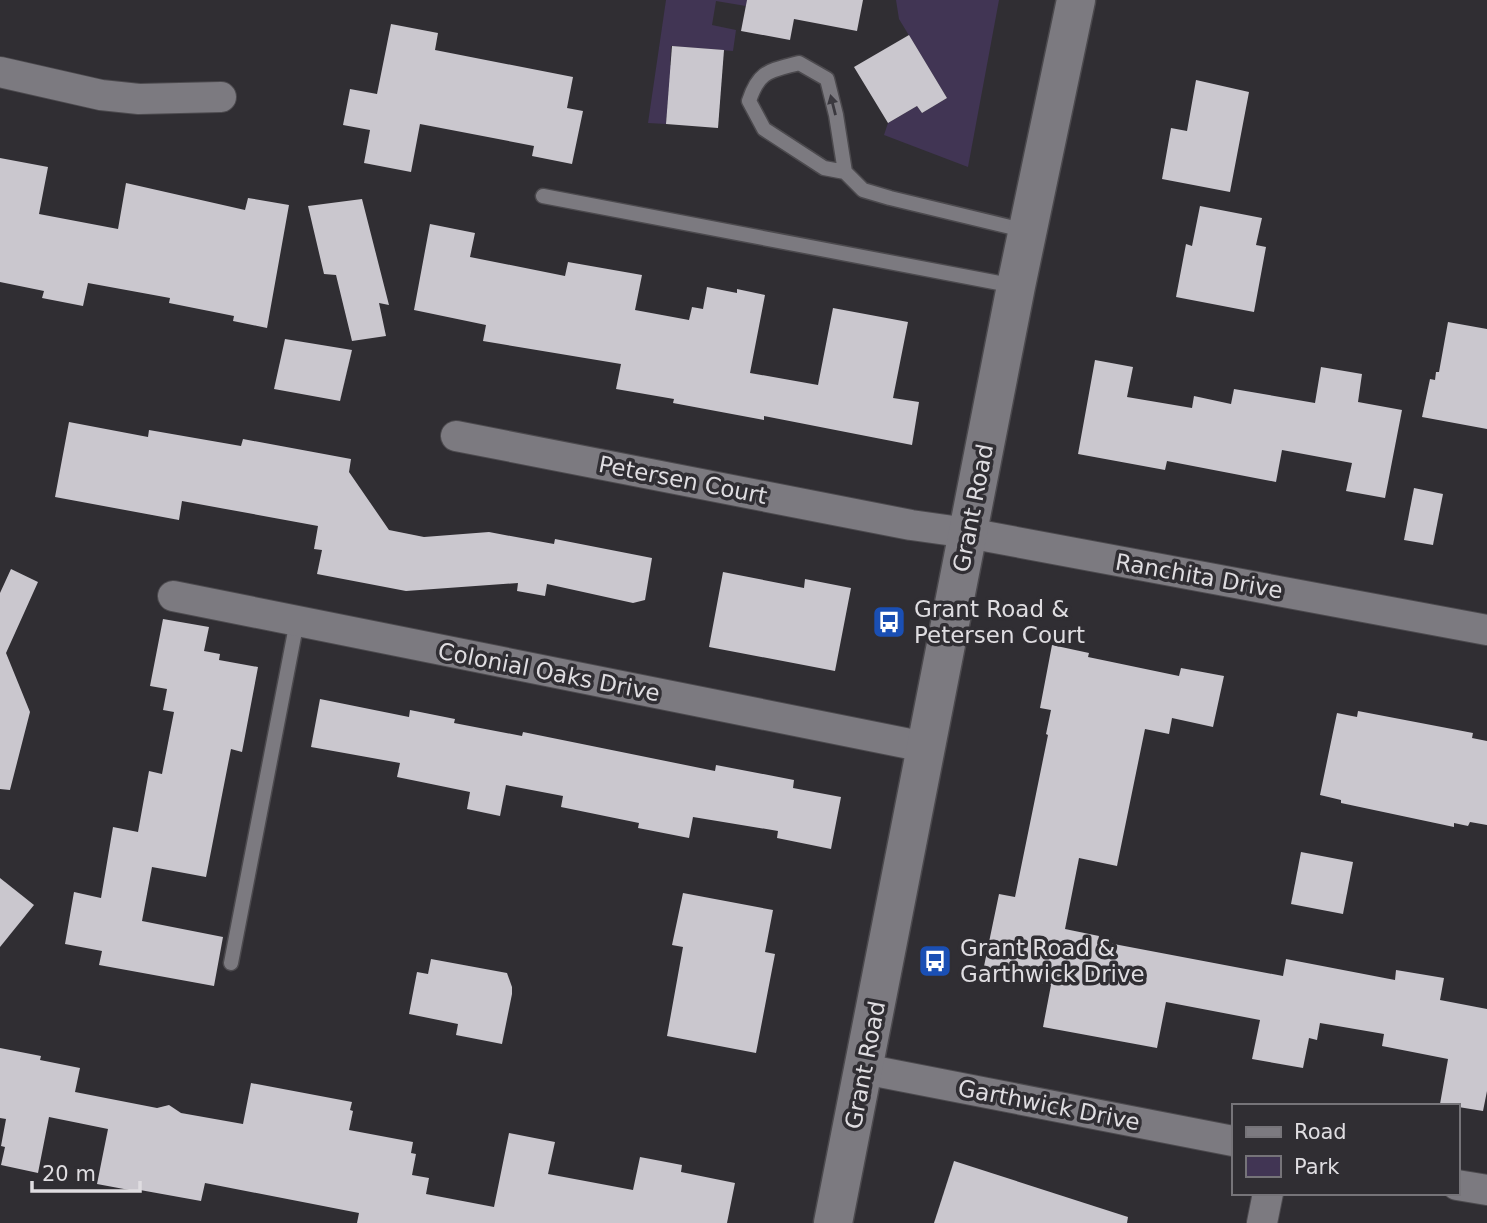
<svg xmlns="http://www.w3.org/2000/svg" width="1487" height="1223" viewBox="0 0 1487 1223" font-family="'DejaVu Sans',sans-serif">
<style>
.green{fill:#413554}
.building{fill:#cac7ce}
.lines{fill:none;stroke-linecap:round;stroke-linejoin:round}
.lane-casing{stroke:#4c4a4e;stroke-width:17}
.street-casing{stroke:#4c4a4e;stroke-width:32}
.secondary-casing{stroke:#4c4a4e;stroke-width:41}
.lane{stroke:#7c7a80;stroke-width:14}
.street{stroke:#7c7a80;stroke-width:30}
.secondary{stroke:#7c7a80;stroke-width:38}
.oneway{fill:#3b393f}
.labels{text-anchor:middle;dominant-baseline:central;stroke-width:7;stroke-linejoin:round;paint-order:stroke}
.street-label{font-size:23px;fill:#dfdde1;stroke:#302e33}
.poi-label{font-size:23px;fill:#dfdde1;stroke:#302e33;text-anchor:start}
</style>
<rect width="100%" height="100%" fill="#302e33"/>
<g class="green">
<polygon points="666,0 747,0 746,6 716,1 712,25 736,30 733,51 671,46 670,65 678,66 669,89 666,124 648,123"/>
<polygon points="896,0 999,0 968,167 884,135 888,123 917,106 922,113 947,98 899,19"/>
</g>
<g class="building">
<polygon points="747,0 863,0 857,31 794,19 790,40 741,31"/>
<polygon points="391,24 438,33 435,50 573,77 567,108 583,111 572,164 532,156 534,146 420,124 411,172 364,163 370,130 343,125 350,89 377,94"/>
<polygon points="909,35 947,98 922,113 917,106 888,123 854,67"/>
<polygon points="672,46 724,50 718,128 666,124"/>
<polygon points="1196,80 1249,92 1230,192 1162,179 1171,128 1187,131"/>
<polygon points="0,158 48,167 39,214 118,229 126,183 245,210 248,198 289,205 267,328 233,321 234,316 169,303 170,298 88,283 83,306 42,298 44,291 0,282"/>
<polygon points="362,199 389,305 379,303 386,336 352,341 336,275 324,274 308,206"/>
<polygon points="1200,206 1262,218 1256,245 1266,247 1254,312 1176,297 1186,244 1192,246"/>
<polygon points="430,224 475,233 470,257 565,276 568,262 642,275 635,310 689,320 692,307 703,309 707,287 737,293 737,289 765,295 750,373 818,385 833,308 908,322 893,398 919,402 912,445 764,416 764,420 673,403 674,399 616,389 621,364 483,341 486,325 414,310"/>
<polygon points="1448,322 1487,329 1487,429 1422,417 1430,379 1435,380 1436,372 1439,372"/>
<polygon points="285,339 352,350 340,401 274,389"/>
<polygon points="1095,360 1133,367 1127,397 1192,408 1194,396 1231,404 1234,389 1315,403 1321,367 1362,374 1358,402 1402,410 1385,498 1346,491 1352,463 1282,450 1276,482 1167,461 1165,470 1078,454"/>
<polygon points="69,422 148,437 149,430 241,446 243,439 351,459 349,472 389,530 424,537 489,532 554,544 555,539 652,558 645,600 633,603 547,584 545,596 517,591 518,583 406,591 317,574 322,550 314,549 318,526 182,501 179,520 55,497"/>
<polygon points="1414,488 1443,494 1433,545 1404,540"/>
<polygon points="11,569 38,582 6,653 30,712 10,790 0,789 0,593"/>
<polygon points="723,572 804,588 805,579 851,588 835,671 709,647"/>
<polygon points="163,619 209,627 204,651 220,654 219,660 258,667 242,752 231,749 206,877 152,867 142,921 223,937 214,986 99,965 102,951 65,944 74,892 101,898 113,827 138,832 149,771 162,774 174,712 163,710 167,689 150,686"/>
<polygon points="1052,645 1089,653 1088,657 1179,676 1181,668 1224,676 1213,727 1172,718 1169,734 1145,729 1117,866 1079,858 1065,929 1099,936 1098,941 1283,976 1286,959 1395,980 1396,970 1444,978 1440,1000 1487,1009 1487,1091 1483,1111 1440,1104 1448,1059 1382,1046 1384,1034 1320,1023 1317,1040 1309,1038 1303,1068 1252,1059 1260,1020 1166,1002 1157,1048 1043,1027 1051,985 983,971 999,894 1015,897 1048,735 1046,734 1051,710 1040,708"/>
<polygon points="320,699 409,717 410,710 455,719 454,723 522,736 523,732 715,771 716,765 794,780 793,788 841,797 831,849 777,838 778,831 693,817 689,838 638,828 639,823 561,807 563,796 506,785 500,816 467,809 470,792 397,777 400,763 311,747"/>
<polygon points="1358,711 1473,733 1472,738 1487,741 1487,825 1470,822 1468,826 1454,823 1454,827 1341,803 1341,800 1320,795 1337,713 1357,717"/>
<polygon points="1301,852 1353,862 1343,914 1291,904"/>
<polygon points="0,878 34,905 0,947"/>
<polygon points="683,893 773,910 765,952 775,954 756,1053 667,1036 683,947 672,945"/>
<polygon points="431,959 507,973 512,987 512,994 502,1044 456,1035 458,1024 409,1014 417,972 428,974"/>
<polygon points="0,1048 41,1056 40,1060 80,1068 75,1092 157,1108 169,1105 181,1113 243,1124 251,1083 352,1102 350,1110 353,1111 349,1130 413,1142 411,1153 416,1154 412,1175 429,1178 426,1194 494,1207 509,1133 555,1142 548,1174 633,1190 640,1157 682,1165 681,1172 735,1183 727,1223 357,1223 359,1213 205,1183 201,1201 140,1190 140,1192 97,1184 108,1129 49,1117 38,1173 1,1165 5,1147 1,1146 6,1119 0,1118"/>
<polygon points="954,1161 1128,1217 1127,1223 934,1223"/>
</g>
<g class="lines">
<defs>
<g id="lane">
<path d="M845,172L836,115L827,79L799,63C770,71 759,70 749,101L764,129L824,168L845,172L863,190L890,198L1027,231"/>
<polyline points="543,196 1015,286"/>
<polyline points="231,963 297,621"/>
</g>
<g id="street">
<polyline points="0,72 101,95 139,99 221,97"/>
<polyline points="456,436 911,525 968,533 1487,630"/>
<polyline points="173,596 925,747"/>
<polyline points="864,1069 1233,1141"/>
<polyline points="1457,1185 1487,1190"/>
<polyline points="1262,1223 1268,1193"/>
</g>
<polyline id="secondary" points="833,1223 1016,286 1076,0"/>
</defs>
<use href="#lane" class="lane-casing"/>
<use href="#street" class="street-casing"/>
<use href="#secondary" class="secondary-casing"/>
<use href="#lane" class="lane"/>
<use href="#street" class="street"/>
<use href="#secondary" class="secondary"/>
</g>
<defs><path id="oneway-solid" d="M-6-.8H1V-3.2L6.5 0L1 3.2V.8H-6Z" transform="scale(1.75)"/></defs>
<use class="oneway" href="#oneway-solid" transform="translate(833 105) rotate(-104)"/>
<defs>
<symbol id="bus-square" viewBox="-11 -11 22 22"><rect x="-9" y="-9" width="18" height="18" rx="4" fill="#1a4fb4" stroke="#302e33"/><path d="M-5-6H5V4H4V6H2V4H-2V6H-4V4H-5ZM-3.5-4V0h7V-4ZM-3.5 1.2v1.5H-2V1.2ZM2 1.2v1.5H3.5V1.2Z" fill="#fff"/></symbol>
</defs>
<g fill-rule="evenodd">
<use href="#bus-square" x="870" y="603" width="38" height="38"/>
<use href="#bus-square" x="916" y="942" width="38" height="38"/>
</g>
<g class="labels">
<g class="street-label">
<text transform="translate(683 480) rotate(11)">Petersen Court</text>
<text transform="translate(973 508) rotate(-79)">Grant Road</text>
<text transform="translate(1199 576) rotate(10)">Ranchita Drive</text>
<text transform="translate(549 672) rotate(11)">Colonial Oaks Drive</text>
<text transform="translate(865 1065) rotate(-79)">Grant Road</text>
<text transform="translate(1049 1105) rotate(11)">Garthwick Drive</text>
</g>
<g class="poi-label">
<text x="914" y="609">Grant Road &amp;<tspan x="914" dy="26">Petersen Court</tspan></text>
<text x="960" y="948">Grant Road &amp;<tspan x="960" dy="26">Garthwick Drive</tspan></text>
</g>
</g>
<rect x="1232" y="1104" width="228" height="91" fill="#302e33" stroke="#767479" stroke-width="2"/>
<rect x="1246" y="1127" width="35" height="10" fill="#7c7a80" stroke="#767479" stroke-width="2"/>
<text x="1294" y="1139" font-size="21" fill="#dfdde1">Road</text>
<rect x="1246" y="1156" width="35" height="21" fill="#413554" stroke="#767479" stroke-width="2"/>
<text x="1294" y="1174" font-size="21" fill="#dfdde1">Park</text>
<path d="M32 1181v10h108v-10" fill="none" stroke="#dfdde1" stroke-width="3.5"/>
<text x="42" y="1181" font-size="21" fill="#dfdde1" stroke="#302e33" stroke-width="5" paint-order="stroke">20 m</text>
</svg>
